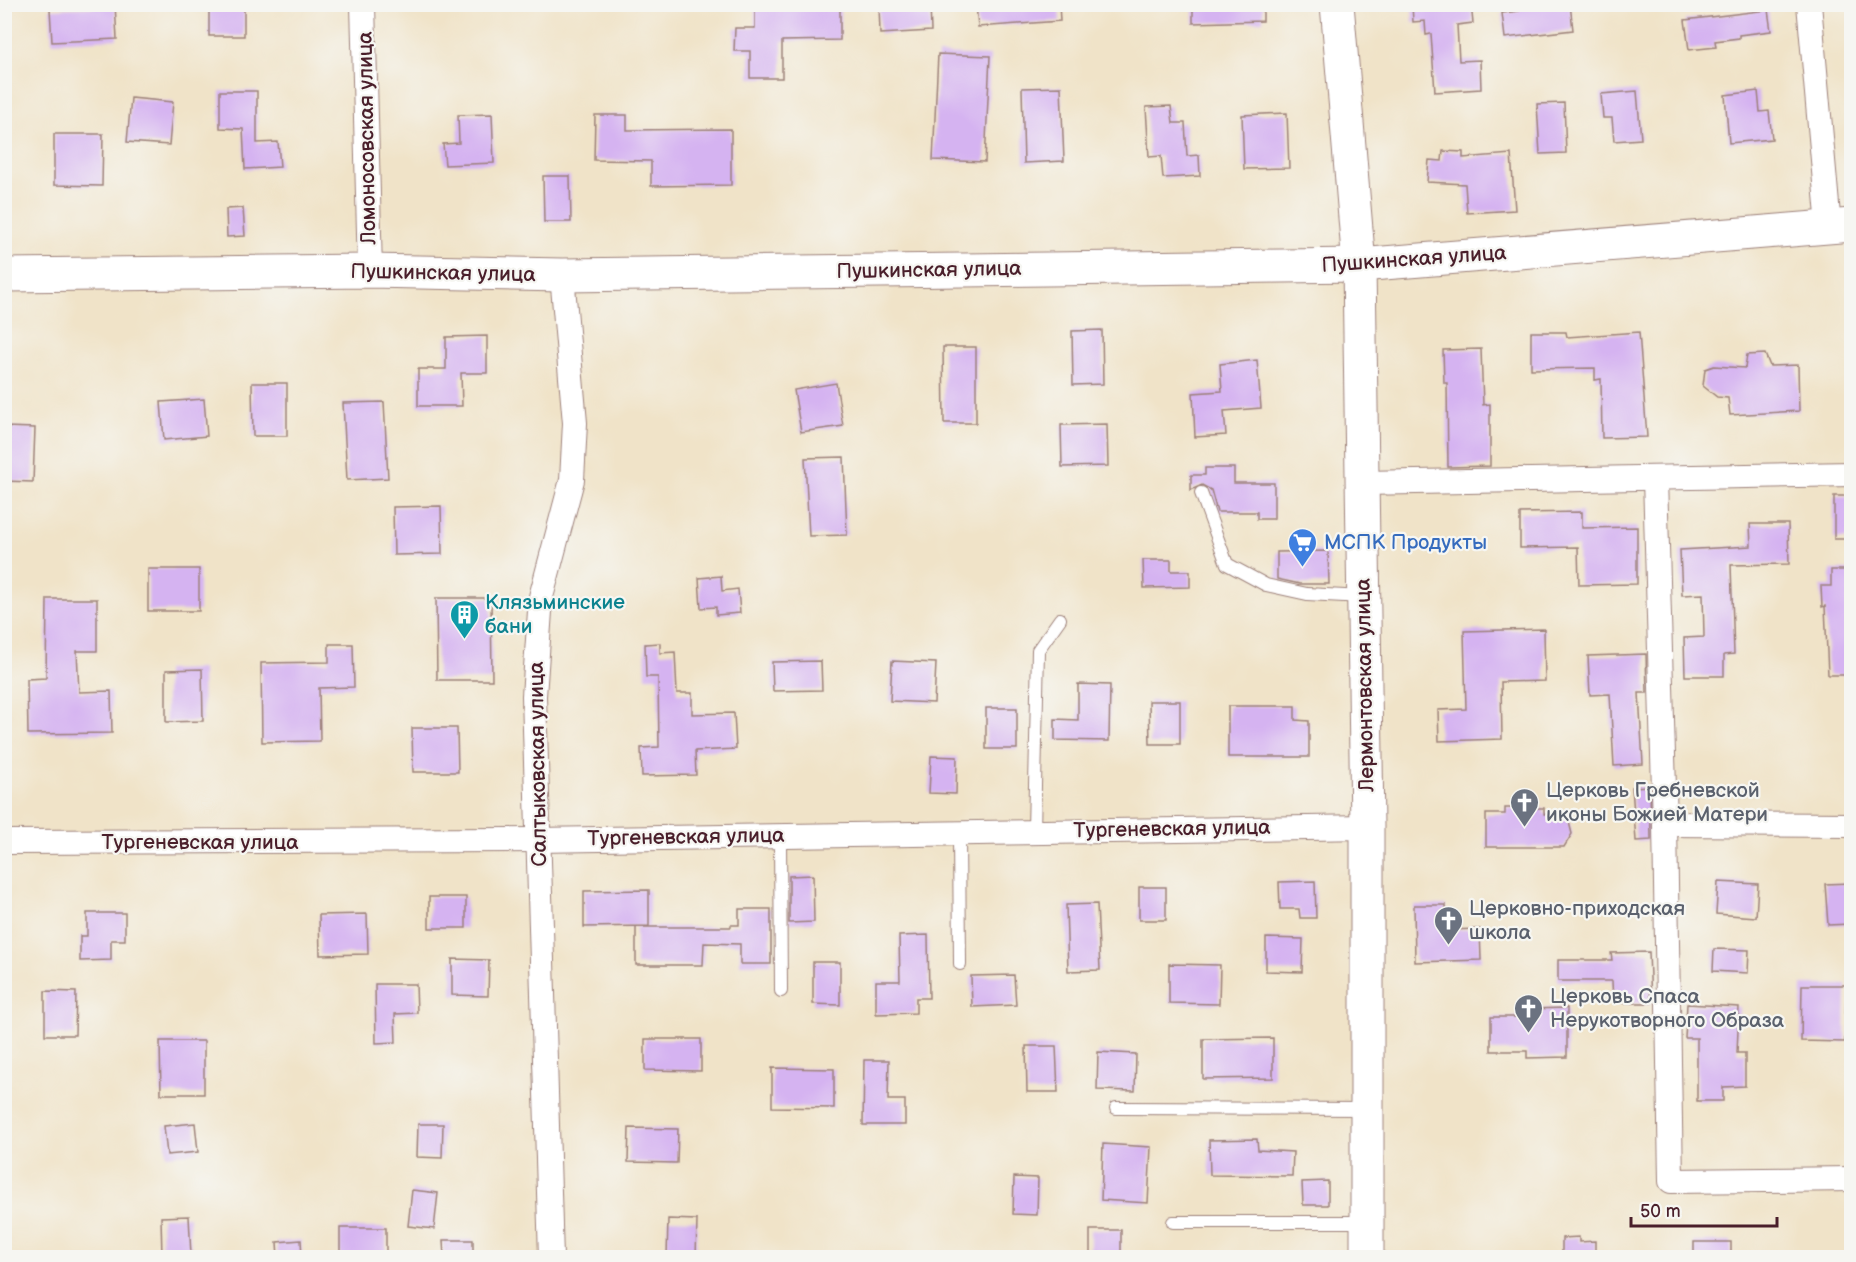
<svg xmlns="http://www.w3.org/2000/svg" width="1856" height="1262" viewBox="0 0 1856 1262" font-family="'Balsamiq Sans',sans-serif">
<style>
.building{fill:#d5b3f1}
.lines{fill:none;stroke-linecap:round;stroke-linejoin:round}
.lane-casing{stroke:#9d817a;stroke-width:14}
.street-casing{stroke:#9d817a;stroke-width:26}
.secondary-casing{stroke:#9d817a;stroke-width:35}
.lane{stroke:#fff;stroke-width:12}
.street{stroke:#fff;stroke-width:24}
.secondary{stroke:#fff;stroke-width:33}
.labels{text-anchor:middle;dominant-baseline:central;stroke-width:4.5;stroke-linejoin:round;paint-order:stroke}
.street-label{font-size:21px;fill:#4a1f2b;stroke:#f6f6f2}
.shop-label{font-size:21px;fill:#366cbe;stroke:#f6f6f2;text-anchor:start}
.culture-label{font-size:21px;fill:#0d838f;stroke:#f6f6f2;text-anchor:start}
.worship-label{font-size:21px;fill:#5b616d;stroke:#f6f6f2;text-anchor:start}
</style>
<rect width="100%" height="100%" fill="#f6f6f2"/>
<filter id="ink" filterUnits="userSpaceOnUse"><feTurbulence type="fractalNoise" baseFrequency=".0167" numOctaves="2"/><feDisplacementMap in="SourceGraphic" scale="12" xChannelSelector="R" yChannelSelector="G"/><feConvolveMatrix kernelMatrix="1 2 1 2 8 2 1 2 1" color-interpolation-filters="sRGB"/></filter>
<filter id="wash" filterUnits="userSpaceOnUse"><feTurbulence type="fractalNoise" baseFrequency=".008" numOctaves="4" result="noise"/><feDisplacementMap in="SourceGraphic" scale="24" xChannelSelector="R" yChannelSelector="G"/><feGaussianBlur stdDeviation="1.35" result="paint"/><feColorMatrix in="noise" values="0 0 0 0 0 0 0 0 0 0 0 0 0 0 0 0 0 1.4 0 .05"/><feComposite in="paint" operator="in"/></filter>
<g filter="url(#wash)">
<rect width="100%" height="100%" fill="#f0e3c8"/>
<g id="blocks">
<g class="building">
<polygon points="97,4 115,4 117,39 52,42 50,9 97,7"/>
<polygon points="755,4 840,4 840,40 782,41 782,78 750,78 750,51 734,51 735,28 755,28"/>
<polygon points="879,4 930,4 931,31 880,34"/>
<polygon points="976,4 1059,4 1060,21 978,27"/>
<polygon points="1193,4 1263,4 1263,21 1193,23"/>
<polygon points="1412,4 1471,4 1473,23 1457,25 1459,61 1480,60 1481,89 1435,92 1431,34 1426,35 1425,21 1413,22"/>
<polygon points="1519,4 1570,4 1573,30 1505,38 1502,13 1519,11"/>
<rect x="209" y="9" width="35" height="27"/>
<polygon points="1768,10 1771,31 1739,35 1739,38 1715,41 1716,47 1689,50 1685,20"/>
<polygon points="938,54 990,56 985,162 933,160"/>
<polygon points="1061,87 1064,161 1024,163 1022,88"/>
<polygon points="220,91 257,91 257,143 278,142 280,167 245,169 243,129 220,128"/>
<polygon points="1637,91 1641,139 1614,141 1612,118 1603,118 1601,94"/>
<polygon points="1758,91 1760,112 1769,111 1772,139 1729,143 1725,95"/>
<polygon points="131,98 173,102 169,145 127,142"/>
<polygon points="1564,103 1566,153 1540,154 1537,104"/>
<polygon points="1171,106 1173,123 1185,123 1187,156 1199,155 1200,176 1163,178 1161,156 1149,157 1146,107"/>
<polygon points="1287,113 1289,168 1244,169 1242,115"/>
<polygon points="492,114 494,163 445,165 443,144 459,143 458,115"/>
<polygon points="595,115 627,115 627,130 731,129 731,185 651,186 651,161 594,160"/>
<polygon points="54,134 103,134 102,186 54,185"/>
<polygon points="1443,151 1463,152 1463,158 1511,154 1515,210 1467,213 1465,184 1427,182 1429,160 1442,161"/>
<polygon points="543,176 570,176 571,222 544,222"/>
<polygon points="243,208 245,236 227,237 226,209"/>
<polygon points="1102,330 1103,384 1073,385 1072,331"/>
<polygon points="1531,332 1566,332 1567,337 1639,332 1647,437 1602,438 1601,379 1595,380 1595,368 1531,369"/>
<polygon points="487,336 487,373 461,373 462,406 418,406 418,369 446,369 446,337"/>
<polygon points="943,347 976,347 976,423 944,423"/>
<polygon points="1481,349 1483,405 1490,404 1490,466 1448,467 1447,383 1444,383 1443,350"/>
<polygon points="1765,354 1770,366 1798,365 1799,411 1730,415 1728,398 1717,397 1703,386 1705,369 1714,366 1745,368 1747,355"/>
<polygon points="1257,360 1261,408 1224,411 1226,435 1195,437 1193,393 1222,391 1220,364"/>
<polygon points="252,383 287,383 287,436 253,436"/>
<polygon points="836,383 843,426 801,432 794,390"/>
<polygon points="204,399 207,436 164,440 161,402"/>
<polygon points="384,402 388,478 347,480 343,403"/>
<polygon points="1107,424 1108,466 1062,467 1061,425"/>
<polygon points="4,427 35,428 33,482 4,481"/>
<polygon points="844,457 847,535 809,536 805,458"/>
<polygon points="1205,468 1234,468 1234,483 1274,483 1274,519 1257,519 1257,512 1217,512 1211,490 1202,485 1191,490 1191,475 1205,475"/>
<rect x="1834" y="496" width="17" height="43"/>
<polygon points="441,506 442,554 394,555 393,507"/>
<polygon points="1582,512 1582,528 1637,527 1637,584 1579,585 1578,547 1520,548 1520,513"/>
<polygon points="1750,524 1788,524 1789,564 1731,565 1734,654 1724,655 1724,676 1685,676 1684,638 1704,637 1703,594 1682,595 1680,550 1751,546"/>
<polygon points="1328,551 1329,584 1300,584 1277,579 1277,552"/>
<polygon points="1143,560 1171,560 1171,571 1190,571 1190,587 1144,588"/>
<rect x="148" y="569" width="51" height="42"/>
<polygon points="1831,570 1851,570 1851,675 1828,675 1825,606 1822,607 1821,586 1831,586"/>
<polygon points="721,576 722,591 738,589 740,613 716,615 716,607 701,608 699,578"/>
<polygon points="436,598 491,598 492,680 437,680"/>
<polygon points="47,599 97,599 97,651 77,651 79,692 111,691 112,733 28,734 27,679 46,678"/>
<polygon points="1544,629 1545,681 1501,682 1502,739 1439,741 1438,710 1466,709 1464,631"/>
<polygon points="660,643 660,653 675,652 677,693 692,693 692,714 734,713 736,749 695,751 696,775 642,776 641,748 659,747 658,677 646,677 645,644"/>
<polygon points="329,644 353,644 354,687 319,688 320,741 262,742 261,663 329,662"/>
<polygon points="1646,654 1647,693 1639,693 1643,764 1614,766 1610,694 1590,695 1588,656"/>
<polygon points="821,661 822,690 773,691 772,662"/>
<polygon points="892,661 936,663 934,703 890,701"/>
<polygon points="202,669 203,721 166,722 166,670"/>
<polygon points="1078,684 1110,685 1109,741 1055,740 1055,719 1078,720"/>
<polygon points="1149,701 1180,701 1180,744 1150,744"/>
<polygon points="1228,706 1295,706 1295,720 1309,721 1309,757 1228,757"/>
<rect x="986" y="708" width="31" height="41"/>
<polygon points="412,728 457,728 458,772 413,772"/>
<polygon points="931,756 957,757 956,794 929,793"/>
<polygon points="1650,786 1651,840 1636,841 1632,787"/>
<polygon points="1505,808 1544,808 1544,814 1567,814 1572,834 1564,847 1486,847 1486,814 1505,814"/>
<polygon points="813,875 814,922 789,923 789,876"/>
<polygon points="1315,881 1316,918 1300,918 1299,909 1280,909 1279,882"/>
<polygon points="1718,882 1758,884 1756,917 1716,914"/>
<polygon points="1851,883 1851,924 1828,925 1825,884"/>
<rect x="1139" y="887" width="27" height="33"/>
<polygon points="649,890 649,926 584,927 584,891"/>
<rect x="429" y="897" width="37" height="31"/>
<polygon points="1097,904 1100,970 1068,971 1066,905"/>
<polygon points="1414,905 1446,905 1447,930 1480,929 1481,960 1415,962"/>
<polygon points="739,909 771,909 771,964 740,964 740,944 704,943 703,965 636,965 636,927 731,927 731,925 739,925"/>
<polygon points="87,913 125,913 125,940 111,940 111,960 80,961 80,936 87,936"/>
<polygon points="367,914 368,954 320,955 319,915"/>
<polygon points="928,935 929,998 916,998 916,1013 876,1014 876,981 900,981 899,936"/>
<polygon points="1266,938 1303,939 1302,972 1266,971"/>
<polygon points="1714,949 1749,950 1748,973 1713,971"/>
<polygon points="1649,952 1651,1003 1613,1003 1612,981 1558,981 1558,960 1612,960 1611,953"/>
<polygon points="452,959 489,960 488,996 452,995"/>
<polygon points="813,962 840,962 840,1005 813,1004"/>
<polygon points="1169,964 1220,965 1219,1004 1169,1003"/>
<polygon points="1014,975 1016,1005 972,1007 971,976"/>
<polygon points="375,984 416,984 417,1013 395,1014 396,1042 376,1043"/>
<polygon points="1802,985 1846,985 1845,1042 1801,1041"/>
<polygon points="45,991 76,992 75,1035 45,1035"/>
<polygon points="1687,1004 1739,1007 1737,1053 1745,1053 1745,1086 1723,1087 1723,1101 1697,1101 1697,1038 1685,1038"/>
<polygon points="1567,1008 1567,1057 1527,1058 1527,1051 1491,1051 1491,1017 1527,1017 1527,1009"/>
<polygon points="1273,1038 1273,1078 1203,1079 1203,1039"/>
<polygon points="645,1039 701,1039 701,1071 645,1070"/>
<polygon points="160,1041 204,1041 204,1094 161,1094"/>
<polygon points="1026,1046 1056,1046 1058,1092 1027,1092"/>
<polygon points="1098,1052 1136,1054 1135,1091 1097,1090"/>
<polygon points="864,1060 889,1060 888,1100 905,1100 905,1125 863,1125"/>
<polygon points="772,1068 834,1069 834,1108 772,1107"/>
<polygon points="195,1123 198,1152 167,1155 164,1126"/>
<polygon points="418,1124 443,1124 442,1158 417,1157"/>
<polygon points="629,1128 678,1129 677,1163 628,1162"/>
<polygon points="1257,1139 1258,1150 1293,1152 1292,1176 1210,1175 1209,1140"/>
<polygon points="1103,1144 1151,1147 1148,1203 1101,1200"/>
<polygon points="1014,1177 1038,1178 1037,1215 1013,1214"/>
<polygon points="1328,1181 1328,1205 1303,1205 1302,1182"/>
<polygon points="412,1190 438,1193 434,1229 408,1226"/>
<polygon points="189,1216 191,1256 162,1257 161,1217"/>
<polygon points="668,1219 697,1220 696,1257 667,1257"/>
<polygon points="340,1228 386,1228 386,1255 340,1257"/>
<polygon points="1090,1230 1121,1230 1121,1255 1090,1257"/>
<polygon points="1579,1237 1579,1242 1595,1241 1595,1257 1562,1257 1562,1238"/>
<polygon points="301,1240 302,1257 278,1257 277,1242"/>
<polygon points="443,1240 473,1240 473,1257 444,1257"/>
<rect x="1694" y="1242" width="37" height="15"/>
</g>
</g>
</g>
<g filter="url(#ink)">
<use href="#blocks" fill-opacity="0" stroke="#9d817a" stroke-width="1.5"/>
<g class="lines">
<defs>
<g id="lane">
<polyline points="1201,493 1227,564 1266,585 1307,594 1363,597"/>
<polyline points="1034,831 1038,650 1060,619"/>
<polyline points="959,833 960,964"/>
<polyline points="780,836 781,991"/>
<polyline points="1116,1108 1366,1109"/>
<polyline points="1173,1222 1366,1222"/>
</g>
<g id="street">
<polyline points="363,4 370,271"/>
<polyline points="1809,4 1829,227"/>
<polyline points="1655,478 1665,824 1671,1181 1852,1179"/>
<polyline points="1363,483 1852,474"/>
<polyline points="1665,824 1852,825"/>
<polyline points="4,842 537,840 1367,827"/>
<polyline points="551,1258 534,696 541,597 572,480 575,423 562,275"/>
</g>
<g id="secondary">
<polyline points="1337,4 1359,265 1367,827 1367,1258"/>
<polyline points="4,275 370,271 562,275 1359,265 1852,225"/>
</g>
</defs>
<use href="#lane" class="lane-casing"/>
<use href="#street" class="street-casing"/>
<use href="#secondary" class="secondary-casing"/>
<use href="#lane" class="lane"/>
<use href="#street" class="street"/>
<use href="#secondary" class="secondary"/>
</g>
</g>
<defs>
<symbol id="supermarket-pin" viewBox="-11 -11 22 30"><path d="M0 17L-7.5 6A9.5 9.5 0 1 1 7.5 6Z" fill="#3f7fe0" stroke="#f6f6f2"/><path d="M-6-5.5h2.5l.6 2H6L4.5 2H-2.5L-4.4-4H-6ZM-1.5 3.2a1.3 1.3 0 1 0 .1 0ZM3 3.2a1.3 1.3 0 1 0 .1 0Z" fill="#fff"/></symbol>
<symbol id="building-pin" viewBox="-11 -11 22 30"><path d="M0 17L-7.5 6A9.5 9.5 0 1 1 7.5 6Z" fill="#0f9aa8" stroke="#f6f6f2"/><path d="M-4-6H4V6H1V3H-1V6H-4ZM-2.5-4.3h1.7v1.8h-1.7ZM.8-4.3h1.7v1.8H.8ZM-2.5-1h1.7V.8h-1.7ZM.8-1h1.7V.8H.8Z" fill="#fff"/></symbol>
<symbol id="church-pin" viewBox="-11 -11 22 30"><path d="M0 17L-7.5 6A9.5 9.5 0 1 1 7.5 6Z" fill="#6b7280" stroke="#f6f6f2"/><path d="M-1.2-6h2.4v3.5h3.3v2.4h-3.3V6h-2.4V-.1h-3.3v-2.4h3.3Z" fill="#fff"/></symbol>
</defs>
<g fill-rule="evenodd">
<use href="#supermarket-pin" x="1286" y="526" width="33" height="45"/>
<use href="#building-pin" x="448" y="598" width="33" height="45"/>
<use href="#church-pin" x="1508" y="786" width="33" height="45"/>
<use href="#church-pin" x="1432" y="904" width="33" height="45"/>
<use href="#church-pin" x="1512" y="992" width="33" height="45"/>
</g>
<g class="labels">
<g class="street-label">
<text transform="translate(367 138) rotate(-91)">Ломоносовская улица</text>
<text transform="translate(1414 259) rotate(-4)">Пушкинская улица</text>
<text transform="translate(929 270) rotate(-1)">Пушкинская улица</text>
<text transform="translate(443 273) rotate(1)">Пушкинская улица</text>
<text transform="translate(1365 685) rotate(-91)">Лермонтовская улица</text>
<text transform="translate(538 764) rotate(-91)">Салтыковская улица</text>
<text transform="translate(1172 829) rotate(-1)">Тургеневская улица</text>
<text transform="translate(686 837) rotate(-1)">Тургеневская улица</text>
<text x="200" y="842">Тургеневская улица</text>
</g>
<g class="shop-label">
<text x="1324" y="542">МСПК Продукты</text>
</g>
<g class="culture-label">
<text x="485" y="602">Клязьминские<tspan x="485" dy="24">бани</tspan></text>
</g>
<g class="worship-label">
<text x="1546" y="790">Церковь Гребневской<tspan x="1546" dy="24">иконы Божией Матери</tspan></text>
<text x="1469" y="908">Церковно-приходская<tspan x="1469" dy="24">школа</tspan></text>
<text x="1550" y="996">Церковь Спаса<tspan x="1550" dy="24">Нерукотворного Образа</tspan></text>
</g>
</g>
<rect width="1856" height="1262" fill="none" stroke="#f6f6f2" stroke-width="24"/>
<path d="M1631 1217v9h146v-9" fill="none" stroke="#4a1f2b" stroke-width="3"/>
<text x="1640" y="1217" font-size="18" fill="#4a1f2b" stroke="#f6f6f2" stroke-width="4.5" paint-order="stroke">50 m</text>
</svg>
